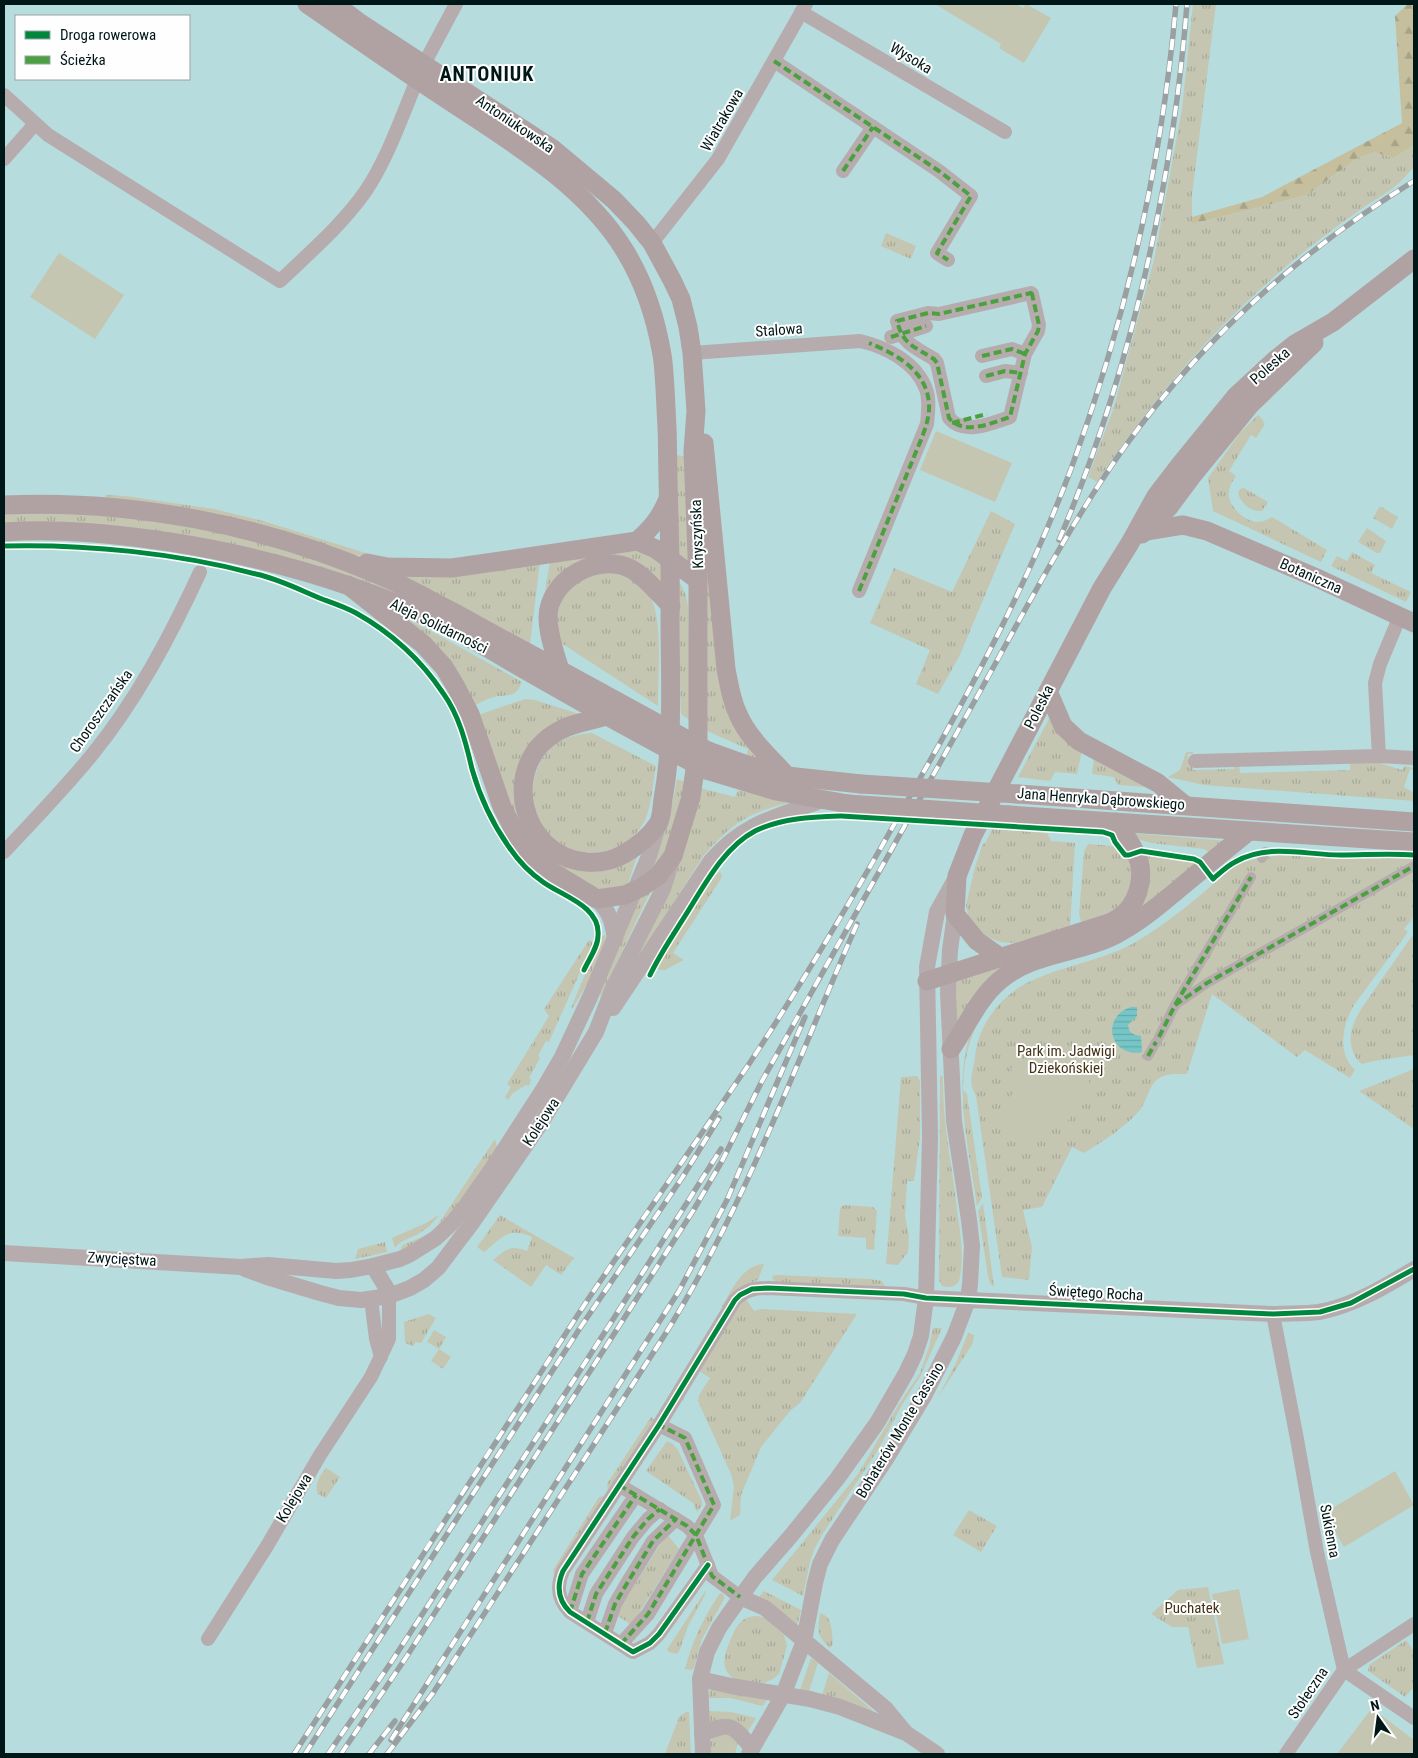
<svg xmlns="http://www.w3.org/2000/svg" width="1418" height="1758" viewBox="0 0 1418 1758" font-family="'Roboto Condensed',sans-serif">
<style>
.grass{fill:url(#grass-tufts)}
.forest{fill:url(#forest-firs)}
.pitch{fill:#c4c6b2}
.water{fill:url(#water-rules)}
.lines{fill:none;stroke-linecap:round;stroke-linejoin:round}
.pedestrian{stroke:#b7acad;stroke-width:10}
.minor{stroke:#b7acad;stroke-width:14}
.tertiary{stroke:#b7acad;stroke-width:16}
.secondary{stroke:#b0a1a3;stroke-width:19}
.rail-casing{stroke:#9aa0a1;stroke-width:5.5}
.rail{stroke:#fefefe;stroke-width:4;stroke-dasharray:11;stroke-linecap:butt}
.secondary-bridge{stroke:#b0a1a3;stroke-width:19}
.quiet{stroke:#4ba140;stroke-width:4;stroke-dasharray:8 4;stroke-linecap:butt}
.cycleway-casing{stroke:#fefefe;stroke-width:8}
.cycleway{stroke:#00873e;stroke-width:5}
.labels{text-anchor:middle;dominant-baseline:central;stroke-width:4;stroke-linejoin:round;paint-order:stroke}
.street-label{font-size:15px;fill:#001717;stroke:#fefefe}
.park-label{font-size:15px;fill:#453318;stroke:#fefefe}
.district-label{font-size:20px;font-weight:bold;letter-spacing:1px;fill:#001717;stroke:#fefefe}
</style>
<defs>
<pattern id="grass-tufts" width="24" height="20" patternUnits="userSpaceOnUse" patternTransform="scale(1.25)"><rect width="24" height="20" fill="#c4c6b2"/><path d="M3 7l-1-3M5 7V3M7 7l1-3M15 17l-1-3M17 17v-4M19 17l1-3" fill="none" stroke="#a7a998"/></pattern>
<pattern id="forest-firs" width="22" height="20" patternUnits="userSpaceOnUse" patternTransform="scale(1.25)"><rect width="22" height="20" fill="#c5bf9d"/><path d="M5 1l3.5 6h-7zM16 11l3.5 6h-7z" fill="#a7a386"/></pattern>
<pattern id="water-rules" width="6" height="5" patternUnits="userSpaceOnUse" patternTransform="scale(1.25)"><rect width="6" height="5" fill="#76c6c7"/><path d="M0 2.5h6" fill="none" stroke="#64a9aa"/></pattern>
</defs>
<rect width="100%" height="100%" fill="#b7dcdd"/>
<g class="grass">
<path d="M1193,4H1216L1192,195V224L1307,195L1356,159L1374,152L1393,158L1414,145V167C1407,174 1401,182 1393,188C1385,194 1376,199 1367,205C1347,219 1326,234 1306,250C1224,316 1155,394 1097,482L1088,477L1113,410L1154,260L1182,109Z"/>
<polygon points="886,233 916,246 911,259 881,246"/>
<path d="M1258,415L1262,419L1265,424L1256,438L1251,435L1229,471L1236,476C1232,482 1228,488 1229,495C1229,507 1245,521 1256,522C1262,522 1267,520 1272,517L1327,550L1321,562L1213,511L1208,478L1239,434Z"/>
<polygon points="674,455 684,456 689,569 678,555"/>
<polygon points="701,455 719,674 762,760 746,757 748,749 707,731"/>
<path d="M1244,488L1268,502L1262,511C1251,512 1241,504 1238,493L1240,489Z"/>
<polygon points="105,495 126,496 214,509 263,521 369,554 413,561 456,563 384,560 345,553 105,497"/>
<polygon points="1380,506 1398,517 1392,529 1373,518"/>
<polygon points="991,511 1015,524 959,657 938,694 916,684 930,650 870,623 894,568 952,592"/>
<polygon points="4,512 85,513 218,529 292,550 357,575 421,604 353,578 4,525"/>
<polygon points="1367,528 1386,541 1380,553 1377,553 1358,542"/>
<polygon points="621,549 644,551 661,557 663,591 655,580 580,562 539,628 542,599 545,592 550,561"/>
<polygon points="1352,552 1375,565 1371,573 1411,592 1406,602 1331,566 1337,556 1347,561"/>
<polygon points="540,562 530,644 391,573"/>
<path d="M620,572C628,578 643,584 648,592C664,616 658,676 658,706L558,641L556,618L563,597L584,575Z"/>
<polygon points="680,583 686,595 688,607 691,721 681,714 678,584"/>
<path d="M389,610L440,636L522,682C516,695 513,695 500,696C492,696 480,703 473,706Z"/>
<path d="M525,699L535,700L579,714C563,720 548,725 536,737C526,747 519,764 516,778C505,832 552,879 606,870C618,868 627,862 637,856L627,887C605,893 589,888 570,877C504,838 501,781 478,715Z"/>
<polygon points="1052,713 1082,750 1077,774 1055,772 1050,781 1018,777"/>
<path d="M592,733L656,766C653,782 652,800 647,815C641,833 624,848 605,851C590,854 571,853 557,844C555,842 552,837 550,835C546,830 541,825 538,820C524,794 536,752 563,740C572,735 582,734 592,733Z"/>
<polygon points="1186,752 1193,752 1193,754 1188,754 1188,760 1193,761 1193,770 1234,769 1234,765 1239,765 1240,773 1350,770 1350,762 1373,761 1402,770 1404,766 1414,768 1414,770 1410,769 1404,787 1414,793 1414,801 1204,785 1168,777 1180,770"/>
<polygon points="1094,757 1146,787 1118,785 1114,777 1092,774"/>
<path d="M677,779L685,782L672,837L666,855L649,876C662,844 671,813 677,779Z"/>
<path d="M700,788L735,797L738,790L791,802C747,813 734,822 704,855L618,990C650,925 689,860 700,788Z"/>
<polygon points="992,829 1047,833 1051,841 1075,843 1070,927 1014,943 1000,942 985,936 969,920 966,905 975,867 983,843 985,844"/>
<polygon points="1130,833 1229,841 1210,853 1204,849 1151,843 1141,840"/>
<polygon points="1088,844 1114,846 1123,859 1130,859 1132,881 1127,896 1119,908 1109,915 1082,924 1079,915 1084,852"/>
<polygon points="1143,854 1194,862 1197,864 1128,919"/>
<path d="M1287,854L1337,858L1389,855L1414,858V917L1404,929L1408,932L1354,1005C1343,1024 1336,1052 1355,1070L1350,1078L1305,1050L1297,1057L1212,994L1187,1074C1178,1074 1169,1073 1161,1077C1148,1084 1148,1100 1140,1110C1124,1128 1105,1140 1084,1153L1072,1147L1042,1207L1023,1210L1032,1247L1029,1280L1002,1277L976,1096C967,1081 973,1073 975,1057C978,1024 1002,994 1031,981C1065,965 1101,961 1134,943C1172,921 1204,892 1237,864L1251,860Z"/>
<polygon points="720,871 722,877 673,953 684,960 665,970 659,970 656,966 658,962 715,876"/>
<polygon points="651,890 601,996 599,995 640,896"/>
<path d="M606,935C602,961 586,987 572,1009L571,1008L601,936Z"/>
<path d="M1412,936L1414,937V1055L1374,1061L1362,1064C1351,1056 1348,1039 1353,1026C1356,1015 1364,1005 1370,996C1384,976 1398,956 1412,936Z"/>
<polygon points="589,940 593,943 549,1042 546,1041 538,1056 540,1058 529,1078 531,1080 529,1086 526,1085 513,1093 508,1100 505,1097 511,1087 507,1084 549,1016 544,1009"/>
<polygon points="1024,955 956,1032 956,985 957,979"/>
<path d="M1079,955L1078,957C1062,962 1045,965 1030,972C983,993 963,1041 963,1090L967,1094L982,1198L977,1206C966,1129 936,1024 1018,976C1036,965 1059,961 1079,955Z"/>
<polygon points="1414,1069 1414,1129 1359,1091"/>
<polygon points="917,1076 920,1081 920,1138 914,1181 907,1181 905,1215 909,1237 908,1252 898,1265 886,1264 901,1077"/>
<path d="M940,1076H943C942,1121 952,1164 957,1209C960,1232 965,1258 959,1281C955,1287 949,1288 942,1286L939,1280Z"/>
<polygon points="495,1139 497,1147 469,1192 434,1231 402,1251 401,1248 403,1245 427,1235 437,1226"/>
<polygon points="983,1203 994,1287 990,1283 988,1276 978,1211"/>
<polygon points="844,1205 873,1207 877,1211 874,1250 866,1249 866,1238 838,1236 840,1208"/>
<path d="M439,1215C433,1223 427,1229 418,1234C409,1239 399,1241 395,1248L392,1238L426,1223Z"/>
<path d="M500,1215L574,1258L561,1275L546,1265L531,1287L493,1260C506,1250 510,1244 527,1251L532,1237C508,1226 502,1238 484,1252L477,1247Z"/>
<polygon points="385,1242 387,1252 355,1259 358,1249"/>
<path d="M764,1264L758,1280C737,1288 735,1288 723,1307L722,1306C732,1290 742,1265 764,1264Z"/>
<polygon points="777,1275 870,1279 882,1281 885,1286 776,1282 772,1278 773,1276"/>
<polygon points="746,1299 754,1311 761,1309 857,1314 800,1403 790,1411 761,1447 741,1495 740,1515 730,1521 734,1486 731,1474 698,1401 699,1395 710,1378 699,1371 684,1396 684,1401 680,1398 740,1305"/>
<polygon points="429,1314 436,1318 421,1343 415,1342 413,1346 405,1343 404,1322"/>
<polygon points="933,1328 942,1328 921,1375 902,1405 878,1450 822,1535 814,1550 810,1562 803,1596 772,1580 858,1474 899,1404 920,1373 929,1347"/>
<polygon points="434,1330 446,1337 439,1349 451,1357 443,1369 431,1361 439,1349 427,1342"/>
<polygon points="968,1333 974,1335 973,1343 937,1399 956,1363"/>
<polygon points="651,1417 655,1420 608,1490 607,1484"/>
<polygon points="667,1441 673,1444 678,1450 702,1501 702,1506 697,1512 693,1503 646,1471"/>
<path d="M326,1468L340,1477L326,1498L318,1494C314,1483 320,1476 326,1468Z"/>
<polygon points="603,1496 605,1497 555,1576 553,1570 599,1497"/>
<polygon points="969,1510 997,1526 981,1552 953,1535"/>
<polygon points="667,1534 679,1549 636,1618 630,1624 615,1614"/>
<polygon points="1208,1587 1224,1664 1197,1668 1188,1627 1172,1627 1151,1614 1178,1590"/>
<polygon points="706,1590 705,1595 688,1626 679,1652 676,1654 669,1652 667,1650 668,1648"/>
<polygon points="764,1591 801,1610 797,1627 759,1597"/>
<path d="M720,1593L724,1595V1599L702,1639L694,1668L691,1670L685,1669C692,1641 704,1617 720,1593Z"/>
<path d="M820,1613C833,1616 832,1633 833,1644L830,1648C816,1635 818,1631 820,1613Z"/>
<path d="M758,1616L766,1618L784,1635L787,1646L782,1664L779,1674L773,1679L764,1683L736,1680C719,1670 724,1655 730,1641C733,1635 735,1627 740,1623C745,1617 752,1616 758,1616Z"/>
<polygon points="1406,1640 1414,1651 1414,1687 1405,1697 1368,1671 1369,1665"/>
<polygon points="811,1658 818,1663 809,1691 800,1690"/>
<polygon points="829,1673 878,1715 822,1695"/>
<polygon points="710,1689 767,1699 763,1706 730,1698 708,1698"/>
<polygon points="708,1711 731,1712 756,1718 747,1733 709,1725"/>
<polygon points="686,1712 689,1712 691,1754 665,1754 679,1717"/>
<polygon points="728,1732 738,1743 735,1754 710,1754 710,1743 714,1735"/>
</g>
<polygon class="forest" points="1408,4 1414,4 1414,145 1393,158 1374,152 1356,159 1307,195 1192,224 1192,217 1262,197 1402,123 1395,16"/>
<g class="pitch">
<polygon points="935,4 1016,4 1023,8 1026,4 1051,18 1024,63 999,48 1001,44"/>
<polygon points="59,253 124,295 95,339 30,297"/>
<polygon points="936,431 1012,463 995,502 920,470"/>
<polygon points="1052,1043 1078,1048 1091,1087 1064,1127 1053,1124 1045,1124 1035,1132 1023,1136 1013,1135 1006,1124 1005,1113 1014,1088 1011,1068"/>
<polygon points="1395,1471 1414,1505 1344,1547 1324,1513"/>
<polygon points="1239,1589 1249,1639 1222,1644 1212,1594"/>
<polygon points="1372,1708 1414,1740 1414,1754 1337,1754"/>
</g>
<path class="water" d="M1131,1007H1137V1016L1128,1025C1129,1033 1133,1035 1141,1036L1142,1052C1110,1058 1100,1017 1131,1007Z"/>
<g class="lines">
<g class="pedestrian">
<polyline points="1262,858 1265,852"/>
<polyline points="1175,1005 1207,983 1414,866"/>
<polyline points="1159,1037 1175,1005 1251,877"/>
<polyline points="1148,1056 1156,1042"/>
</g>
<g class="minor">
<polyline points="801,12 1005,132"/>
<polyline points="774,61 939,171 971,196 937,253 948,260"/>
<polyline points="424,64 456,4"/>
<path d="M4,95L48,135L280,281C309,253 341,226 365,192C387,160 402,116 417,80"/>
<polyline points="4,159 35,124"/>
<polyline points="843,171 873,127"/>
<polyline points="652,243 718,159 806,4"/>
<path d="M1031,293L1032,294L1039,325L1038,331L1025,354L1010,417C992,423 964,436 949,418L937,363L934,359C915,347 903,345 897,321L928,313L939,314Z"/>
<polyline points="891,337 926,326"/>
<path d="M692,353L860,341C886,347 916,362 926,389C930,400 928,413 927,424L859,591"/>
<polyline points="982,356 1012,349 1025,354"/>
<polyline points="986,376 1005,371 1021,373"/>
<polyline points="1379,756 1375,683 1380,664 1400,616"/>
<polyline points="1195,761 1379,756 1414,758"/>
<path d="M4,852C33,821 64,789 91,756C136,701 170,637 200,572"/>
<polyline points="371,1299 376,1339 381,1357"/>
<polyline points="1273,1314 1297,1439 1317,1552 1344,1670 1414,1718"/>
<polyline points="619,1485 687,1526 696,1535 712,1576 740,1597"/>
<path d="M708,1565L659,1634L650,1643L633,1652L570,1612C558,1600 556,1587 563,1571L659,1425L735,1300C745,1290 754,1288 768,1288L904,1294L926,1298"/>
<polyline points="570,1612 582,1574 636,1495"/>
<polyline points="587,1622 596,1594 633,1537 648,1519 660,1509"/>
<polyline points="605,1633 615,1604 626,1585 653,1541 676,1519"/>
<polyline points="208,1639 267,1546 320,1455 371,1377 389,1339 389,1296"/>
<polyline points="621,1644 648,1614 714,1505 685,1438 659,1425"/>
<polyline points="1286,1754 1344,1670 1414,1624"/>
</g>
<g class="tertiary">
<path d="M597,899C610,913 612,920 615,939"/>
<path d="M613,1008L711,861C743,823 778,816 823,800"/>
<polyline points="4,1253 241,1267 268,1265 336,1271 351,1270 373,1266 400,1259 409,1255 436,1238 451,1224 465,1207 493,1167 544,1088 562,1057 590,997 649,856 659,823"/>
<polyline points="373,1266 387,1289 389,1296"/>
<polyline points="245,1269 267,1277 320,1293 339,1298 361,1300 389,1296 410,1288 424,1280 438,1268 472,1223 539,1126 596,1032 613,988 663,889 672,860"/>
<path d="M926,1298L1273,1314C1288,1313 1304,1314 1319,1312C1353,1306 1386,1286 1414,1269"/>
<polyline points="740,1597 765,1608 886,1709 905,1732"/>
<polyline points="700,1679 731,1686 810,1699 840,1707 906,1733 937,1754"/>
<path d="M702,1734C731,1721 733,1725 752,1748"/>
<polyline points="703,1754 700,1679 707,1652 719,1628 755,1577 790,1537 837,1479 877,1423 906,1373 915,1354 921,1336 926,1298 930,1137 927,967 937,912 957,876"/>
<polyline points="749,1754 783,1695 804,1641 815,1583 820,1564 832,1540 886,1459 924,1396 954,1337 968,1300 970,1284 972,1246 969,1220 954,1121 948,993 950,950 955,914"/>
</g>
<g class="secondary">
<path d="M307,4C352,35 396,66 442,96C506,139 584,183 625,251C644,282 656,319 662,355C664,366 664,377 665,388C667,418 668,449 668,479C669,525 671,570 670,616C670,677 674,739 663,799C662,806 662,817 658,824C650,836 636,847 624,854C612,861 599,863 586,862C520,856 499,765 557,732C571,723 590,721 607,716"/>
<polyline points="335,4 360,23 553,149 614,200 636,223 652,243 672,280 681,299 688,327 692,353 696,411 693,451 698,580 698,749 691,797 673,856 658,876 642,887 625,895 597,899 554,873 536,859 520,842 502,807 470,714 456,687 444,667 423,644 348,585"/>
<path d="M704,443L726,669C729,684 731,700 738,714C748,738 770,757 787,776"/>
<path d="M4,505C131,499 263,525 379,575C406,586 431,601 457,614C491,633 526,652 560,670"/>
<polyline points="1146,531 1183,525 1207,531 1319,579 1414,623"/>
<path d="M4,532C59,528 115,534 170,542C266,557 354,582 441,623C464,634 486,647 508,660C541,679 574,698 607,716"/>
<polyline points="1142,534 1169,507 1192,476 1250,405 1314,343"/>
<polyline points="637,541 656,549 698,580"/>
<path d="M367,563L386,567L452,568L637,541C651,529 660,518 667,501"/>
<path d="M560,670C555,653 548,635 548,617C549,579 598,552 631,569C646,577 659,594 671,606"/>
<polyline points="1048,691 1063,726 1079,741 1158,783 1185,805"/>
<polyline points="708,751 747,765 787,776 861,784"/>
<polyline points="706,770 776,791 848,804"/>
<polyline points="1018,794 1414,822"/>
<polyline points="1009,815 1414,842"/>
<polyline points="1000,957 977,941 955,914 957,876 973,835 1102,588 1130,543 1156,496 1179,466 1236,396 1275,360 1295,344 1333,322 1414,259"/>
<path d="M927,981L1112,922C1116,919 1121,917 1125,913C1140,898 1146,871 1135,852C1130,841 1123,832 1116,822"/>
<path d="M951,1049C967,1026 978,999 999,981C1033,951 1084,954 1122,931C1150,915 1173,893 1198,873C1214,859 1231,846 1248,832"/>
</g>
<defs>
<g id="rail">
<path d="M1059,540C1130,375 1173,183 1187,4"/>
<polyline points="391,1740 679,1291 727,1200 805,1017"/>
<path d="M294,1754C368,1640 441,1525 516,1411C543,1370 569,1327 597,1286C647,1212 699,1138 749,1064C811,970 868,872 923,773C979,675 1031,575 1071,469C1126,319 1162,163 1176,4"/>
<polyline points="305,1754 582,1325 682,1178 719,1118"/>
<polyline points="328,1754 392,1661 612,1321 721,1149"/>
<path d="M341,1754L407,1656L693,1211L722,1161L762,1081C829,960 897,840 964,720C1015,630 1062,536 1121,452C1199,342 1300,251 1414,181"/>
<polyline points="369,1754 395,1721"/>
<path d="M387,1754L433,1693L664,1336C745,1207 796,1063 857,924"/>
</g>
</defs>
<use href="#rail" class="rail-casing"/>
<use href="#rail" class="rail"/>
<g class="secondary-bridge">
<polyline points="560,670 708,751"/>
<polyline points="607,716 706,770"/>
<polyline points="861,784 1018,794"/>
<polyline points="848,804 1009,815"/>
</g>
<g class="quiet">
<polyline points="774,61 939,171 971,196 937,253 948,260"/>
<polyline points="843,171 873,127"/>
<path d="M1031,293L1032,294L1039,325L1038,331L1025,354L1010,417C992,423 964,436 949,418L937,363L934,359C915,347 903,345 897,321L928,313L939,314Z"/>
<polyline points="891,337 926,326"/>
<polyline points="982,356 1012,349 1025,354"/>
<polyline points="986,376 1005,371 1021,373"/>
<polyline points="952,423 987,414"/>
<path d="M859,591L918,447C923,435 928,423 929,410C931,374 899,355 869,343"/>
<polyline points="1175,1005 1207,983 1414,866"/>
<polyline points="1159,1037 1175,1005 1251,877"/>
<polyline points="1148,1056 1156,1042"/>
<polyline points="619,1485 687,1526 696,1535 712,1576 740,1597"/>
<polyline points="570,1612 582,1574 636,1495"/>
<polyline points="587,1622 596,1594 633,1537 648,1519 660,1509"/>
<polyline points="605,1633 615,1604 626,1585 653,1541 676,1519"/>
<polyline points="621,1644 648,1614 714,1505 685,1438 659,1425"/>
</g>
<defs>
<g id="cycleway">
<path d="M4,546C86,544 177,553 256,574C279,579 300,590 322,599C333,603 345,607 356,613C390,632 421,660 443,693C459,715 466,743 472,769C480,797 492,823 509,847C517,859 530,873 543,882C562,896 601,906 598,936C598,947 589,959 584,970"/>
<path d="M650,975C660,954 673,935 685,916C704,886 723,848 755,831C782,818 812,817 841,816L1103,832L1112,835L1115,842L1125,855H1129L1141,851L1194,859L1200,862L1213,879C1220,873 1227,866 1235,862C1268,843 1305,855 1341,855C1365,855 1390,853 1414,855"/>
<path d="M708,1565L659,1634L650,1643L633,1652L570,1612C558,1600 556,1587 563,1571L659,1425L735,1300L740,1295L752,1289L768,1288L904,1294L926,1298L1273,1314L1320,1312L1351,1303L1414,1269"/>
</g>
</defs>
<use href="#cycleway" class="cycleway-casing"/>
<use href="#cycleway" class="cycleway"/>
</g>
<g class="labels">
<g class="street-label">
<text transform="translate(911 58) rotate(31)">Wysoka</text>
<text transform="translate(722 120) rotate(-60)">Wiatrakowa</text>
<text transform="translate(515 124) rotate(34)">Antoniukowska</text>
<text transform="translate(779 330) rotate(-4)">Stalowa</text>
<text transform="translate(1270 366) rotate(-41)">Poleska</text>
<text transform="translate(697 534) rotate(-92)">Knyszyńska</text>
<text transform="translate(1311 576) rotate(24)">Botaniczna</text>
<text transform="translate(439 626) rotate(26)">Aleja Solidarności</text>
<text transform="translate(1039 707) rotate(-63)">Poleska</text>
<text transform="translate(101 711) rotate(-55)">Choroszczańska</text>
<text transform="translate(1101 799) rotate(4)">Jana Henryka Dąbrowskiego</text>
<text transform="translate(541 1122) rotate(-57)">Kolejowa</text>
<text transform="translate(122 1259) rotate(3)">Zwycięstwa</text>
<text transform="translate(1096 1293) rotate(3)">Świętego Rocha</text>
<text transform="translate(900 1430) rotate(-59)">Bohaterów Monte Cassino</text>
<text transform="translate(294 1498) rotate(-59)">Kolejowa</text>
<text transform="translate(1330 1531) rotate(79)">Sukienna</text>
<text transform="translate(1308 1693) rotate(-56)">Stołeczna</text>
</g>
<g class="park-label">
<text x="1066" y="1051">Park im. Jadwigi<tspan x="1066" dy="17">Dziekońskiej</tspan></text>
<text x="1192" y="1608">Puchatek</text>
</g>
<g class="district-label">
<text x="487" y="74">ANTONIUK</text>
</g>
</g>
<rect width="1418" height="1758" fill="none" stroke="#001717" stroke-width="10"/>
<rect x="15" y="15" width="175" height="65" fill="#fefefe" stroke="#98a2a2"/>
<rect x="25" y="31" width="25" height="8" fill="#00873e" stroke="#98a2a2"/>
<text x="60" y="40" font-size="15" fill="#001717">Droga rowerowa</text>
<rect x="25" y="56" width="25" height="8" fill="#4ba140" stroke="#98a2a2"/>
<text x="60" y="65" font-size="15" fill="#001717">Ścieżka</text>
<g transform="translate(1378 1718) rotate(346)" stroke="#fefefe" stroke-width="4" paint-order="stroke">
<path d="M0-4L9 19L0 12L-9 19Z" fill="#001717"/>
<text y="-8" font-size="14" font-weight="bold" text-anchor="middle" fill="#001717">N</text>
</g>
</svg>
